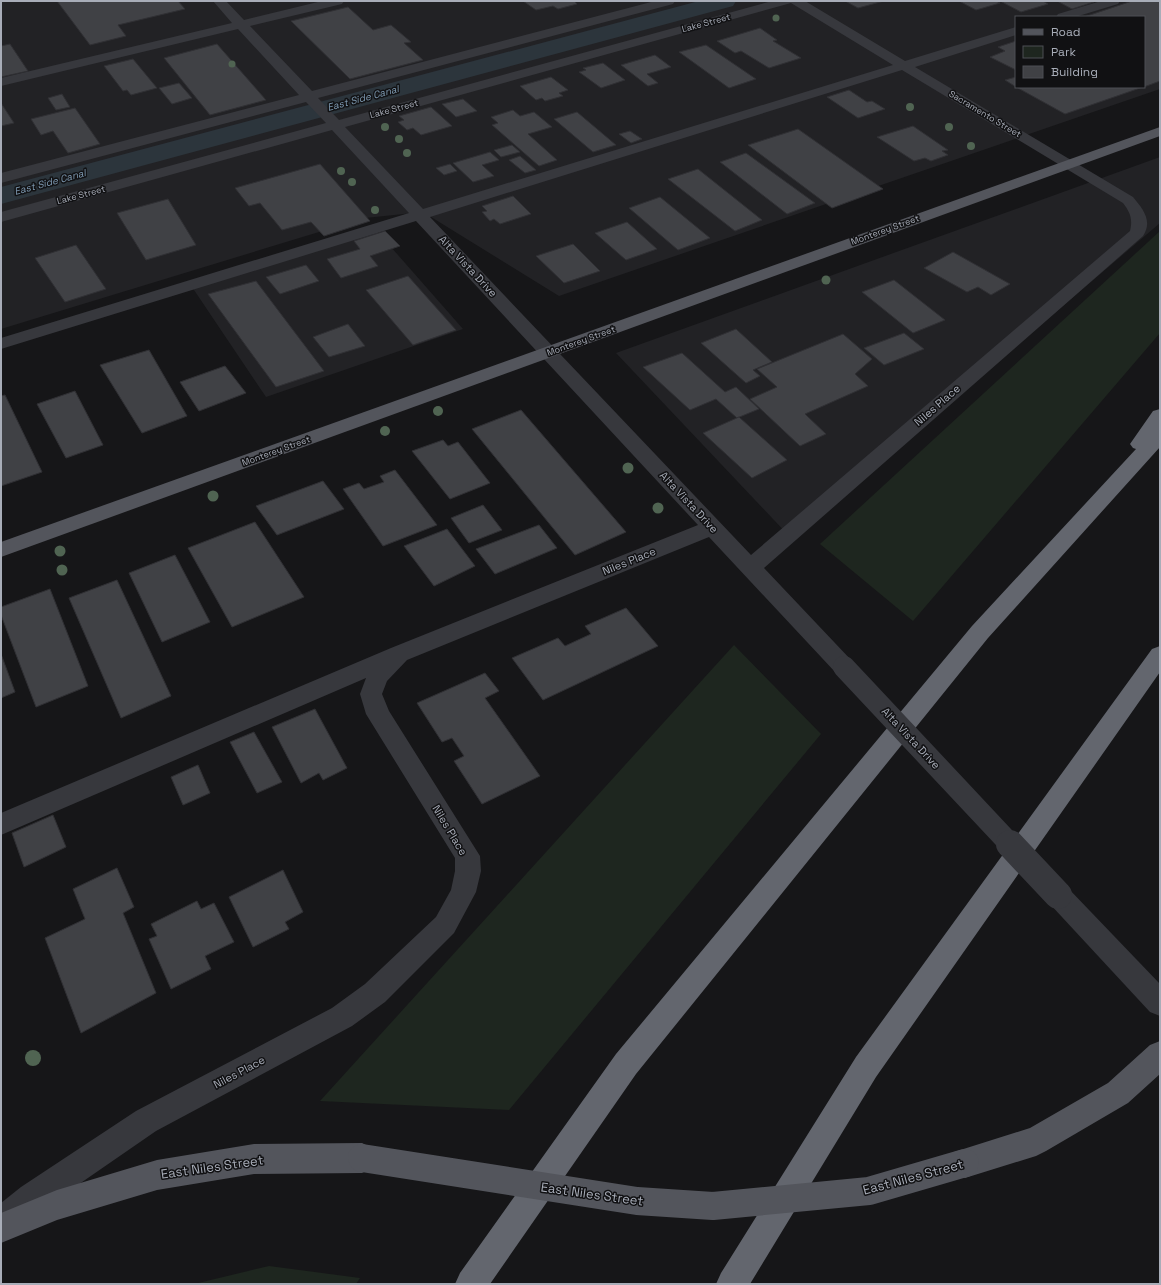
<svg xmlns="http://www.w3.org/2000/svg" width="1161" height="1285" viewBox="0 0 1161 1285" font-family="'Space Grotesk',sans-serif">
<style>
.built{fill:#222225;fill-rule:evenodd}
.green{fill:#1e261f}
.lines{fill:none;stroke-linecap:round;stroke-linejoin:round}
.canal{fill:#2c353c;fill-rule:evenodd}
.building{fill:#404145;stroke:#303034}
.minor{fill:#37383d;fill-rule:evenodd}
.major{fill:#53555c;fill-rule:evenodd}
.highway{fill:#63666e;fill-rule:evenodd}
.minor-bridge-far1{stroke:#37383d;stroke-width:22}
.minor-bridge{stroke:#37383d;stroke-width:28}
.major-bridge{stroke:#53555c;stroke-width:28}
.tree{fill:#506452}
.labels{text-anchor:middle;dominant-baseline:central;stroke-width:3;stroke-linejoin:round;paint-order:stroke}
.far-street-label{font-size:9px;fill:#a8adb8;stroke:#111113}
.far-water-label{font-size:10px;font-style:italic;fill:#7f9bb3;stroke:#111113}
.street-label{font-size:11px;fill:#a8adb8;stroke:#111113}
.near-street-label{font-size:13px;fill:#a8adb8;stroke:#111113}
</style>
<rect width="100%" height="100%" fill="#161618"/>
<g class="built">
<path d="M1,1H1160V89L559,296L423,212L365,218L1,329ZM1016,17H1144V87H1016Z"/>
<polygon points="1160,157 1160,223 791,538 616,353"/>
<polygon points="376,230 463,329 266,397 192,287"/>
</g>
<g class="green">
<polygon points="1160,231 1160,333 913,621 820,544"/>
<polygon points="734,645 821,734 509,1110 320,1101"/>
<polygon points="269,1266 360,1278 356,1284 194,1284"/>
</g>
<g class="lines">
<polygon class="canal" points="699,1 736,1 733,6 1,204 1,187"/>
</g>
<g class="building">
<polygon points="57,1 178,1 185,9 118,25 126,36 90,45"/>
<polygon points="523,1 574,1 577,4 558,9 553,6 536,10"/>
<polygon points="845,1 884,1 858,8"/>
<polygon points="959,1 996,1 1000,3 976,10"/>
<polygon points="1000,1 1043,1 1048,4 1021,12"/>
<polygon points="1057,1 1093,1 1094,2 1072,9"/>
<polygon points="1132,1 1160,1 1160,81 1144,87 1144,17 1084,17"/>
<polygon points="348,7 373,30 391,25 411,42 404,43 423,60 350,79 291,21"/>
<polygon points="760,28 777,40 773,41 801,58 769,68 741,51 735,53 717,41"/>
<polygon points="1016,41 1016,70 990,57 1005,51 998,47"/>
<polygon points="10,44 28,71 1,77 1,46"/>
<polygon points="217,44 266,100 210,115 164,58"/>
<polygon points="706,45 756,79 729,88 679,52"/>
<polygon points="655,55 671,67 647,74 658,83 648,86 621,65"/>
<polygon points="133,59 157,88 131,95 127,90 123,91 104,66"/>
<polygon points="603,63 625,80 601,88 579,72 586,70 583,68"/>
<polygon points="551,77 568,90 559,93 563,96 545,101 542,98 536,100 520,86"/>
<polygon points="1016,77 1016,87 1005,80"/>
<polygon points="179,83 192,98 172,104 159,88"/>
<polygon points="1016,87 1143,87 1065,114"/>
<polygon points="849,90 867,102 872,101 885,109 858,118 827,97"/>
<polygon points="62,94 70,107 56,110 48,98"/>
<polygon points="463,99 477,111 456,117 442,104"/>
<polygon points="1,103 14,123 1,126"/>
<polygon points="431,107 452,126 421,135 413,128 407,130 398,122 404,120 399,116"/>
<polygon points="75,108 100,144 68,153 53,131 41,135 31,119"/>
<polygon points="513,110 520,116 534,112 552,127 528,134 557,160 539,166 492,125 498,123 491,117"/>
<polygon points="577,112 616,145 593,152 554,119"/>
<polygon points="913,126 948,150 942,151 948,155 931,161 925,158 914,161 877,137"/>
<polygon points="798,129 883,189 832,208 748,145"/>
<polygon points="630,131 642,139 631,143 619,134"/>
<polygon points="512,145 520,152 501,157 494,150"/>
<polygon points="490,152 499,160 482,165 494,176 473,182 453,163"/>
<polygon points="746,153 815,203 787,214 720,162"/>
<polygon points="520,156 536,170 525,173 509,160"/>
<polygon points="320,164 370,221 324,236 311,222 282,230 260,203 249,206 235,188"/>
<polygon points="450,164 457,171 444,175 436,168"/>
<polygon points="698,169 762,220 735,231 668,179"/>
<polygon points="513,196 531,214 500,224 494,219 490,221 482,212 487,211 482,206"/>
<polygon points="660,197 710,238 678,250 629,208"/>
<polygon points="168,199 196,245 146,260 117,213"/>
<polygon points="627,222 657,249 626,260 595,233"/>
<polygon points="385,231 400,246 370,256 378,266 341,278 327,259 360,249 354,241"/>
<polygon points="573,244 600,271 564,283 536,256"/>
<polygon points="76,245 106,289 65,302 35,258"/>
<polygon points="953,252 1010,284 991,295 978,287 967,292 924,268"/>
<polygon points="306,265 319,281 280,294 266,277"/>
<polygon points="408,276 456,330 413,345 366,290"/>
<polygon points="894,280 945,320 913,333 862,292"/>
<polygon points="256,281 324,371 276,387 208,294"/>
<polygon points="348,324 365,346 329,357 313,337"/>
<polygon points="736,329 772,362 753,370 760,376 746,383 701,343"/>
<polygon points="904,333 924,349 884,365 864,348"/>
<polygon points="843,334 872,359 855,374 868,386 805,414 826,434 800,446 750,399 777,387 757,369"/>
<polygon points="149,350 187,416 142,433 100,365"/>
<polygon points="682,353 725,392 736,387 759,409 737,418 716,399 690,410 643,367"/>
<polygon points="225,366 246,393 199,411 180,382"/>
<polygon points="75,391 103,445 66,458 37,404"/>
<polygon points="5,395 42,472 1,486 1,396"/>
<polygon points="521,410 626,532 575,555 472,429"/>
<polygon points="739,417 787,460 752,478 703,433"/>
<polygon points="443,440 448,446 458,442 490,483 450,499 412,451"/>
<polygon points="395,470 437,525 383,546 343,489 359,483 364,489 384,482 380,476"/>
<polygon points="323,481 344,509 277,535 256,506"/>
<polygon points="483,505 502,530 469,543 451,518"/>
<polygon points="255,522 304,597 232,627 188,548"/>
<polygon points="539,525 557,548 495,574 476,549"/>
<polygon points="447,529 475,566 434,586 404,546"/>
<polygon points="175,555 210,622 162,642 129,573"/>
<polygon points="117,580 171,696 121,718 69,598"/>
<polygon points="50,589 88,686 36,707 1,615 1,607"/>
<polygon points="626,608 658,646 543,700 512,658 558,638 565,646 591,634 585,626"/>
<polygon points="1,654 15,692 1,698"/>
<polygon points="485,673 499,691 485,698 540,776 482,804 454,761 464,756 452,738 442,742 417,703"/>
<polygon points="315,709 347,768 323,780 319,773 301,783 272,727"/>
<polygon points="254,732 282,782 257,793 230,742"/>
<polygon points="198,765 210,793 183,805 171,777"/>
<polygon points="53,815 66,847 24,867 12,833"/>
<polygon points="117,868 134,907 123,913 156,993 81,1033 45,938 85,919 73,889"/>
<polygon points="283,870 303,912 285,922 289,929 253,947 229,897"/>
<polygon points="197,901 201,909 214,903 234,942 205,956 211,969 171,989 149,939 157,936 151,924"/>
</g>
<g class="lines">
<g class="minor">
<path d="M213,1H226L244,20L322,1H344L342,4L250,26L312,91L655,1H675L673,4L318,98L339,120L772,1H805L905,61L1016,27V35L915,67L1133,197C1143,209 1153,221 1143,236L764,568L852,661L855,667L852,673L844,676L836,673L709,537L407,660L387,681L382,694L389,711L480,856L481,871L476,892L454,933L385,1002L352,1026L156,1131L43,1209L12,1233L1,1237V1203L21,1187L136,1111L332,1008L365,984L436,917L451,890L455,871V858L366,714L360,694L366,678L1,835V813L391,648L698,525L416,221L1,349V338L409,213L332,130L1,222V212L326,123L306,102L1,183V173L299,95L238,29L1,86V78L232,23ZM791,3L893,65L423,209L345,127ZM902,70L1123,203C1130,212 1133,219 1130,231L751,555L430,217Z"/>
<polygon points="1101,1 1120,1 1118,4 1075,17 1056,17 1058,14"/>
<polygon points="1058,883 1067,887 1160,984 1160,1016 1150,1012 1049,903 1045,895 1049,887"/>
</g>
<g class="major">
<polygon points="1160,127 1160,136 1,557 1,542"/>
<polygon points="1160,1041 1160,1074 1128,1103 1046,1151 1036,1156 965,1178 954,1174 950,1163 954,1152 1030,1128 1108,1083 1150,1045"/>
<polygon points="362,1143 372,1148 377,1158 372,1168 362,1173 254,1174 157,1190 57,1220 1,1243 1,1213 57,1190 157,1160 254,1144"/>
</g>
<g class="highway">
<polygon points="1160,409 1160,447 988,638 636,1074 490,1284 455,1284 460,1273 616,1054 972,626 1136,449 1133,448 1130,444 1153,411"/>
<polygon points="1160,646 1160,672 876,1077 750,1284 716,1284 721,1273 856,1057 1152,649"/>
</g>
<polyline class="minor-bridge-far1" points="844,667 1011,845"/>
<polyline class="minor-bridge" points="1010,844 1058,895"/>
<polyline class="major-bridge" points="362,1158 637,1201 713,1206 869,1191 965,1163"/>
</g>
<g class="tree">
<circle cx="776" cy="18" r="3.5"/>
<circle cx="232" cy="64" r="3.5"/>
<circle cx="910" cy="107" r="4"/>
<circle cx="385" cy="127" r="4"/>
<circle cx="949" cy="127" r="4"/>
<circle cx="399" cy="139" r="4"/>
<circle cx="971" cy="146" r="4"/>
<circle cx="407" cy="153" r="4"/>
<circle cx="341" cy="171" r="4"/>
<circle cx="352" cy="182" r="4"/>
<circle cx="375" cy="210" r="4"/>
<circle cx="826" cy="280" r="4.5"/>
<circle cx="438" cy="411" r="5"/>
<circle cx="385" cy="431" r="5"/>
<circle cx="628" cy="468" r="5.5"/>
<circle cx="213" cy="496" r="5.5"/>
<circle cx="658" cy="508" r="5.5"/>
<circle cx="60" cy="551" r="5.5"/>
<circle cx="62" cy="570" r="5.5"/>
<circle cx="33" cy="1058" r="8"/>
</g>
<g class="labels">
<g class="far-street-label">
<text transform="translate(706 23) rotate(-15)">Lake Street</text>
<text transform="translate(394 109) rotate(-15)">Lake Street</text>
<text transform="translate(985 114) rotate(31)">Sacramento Street</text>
<text transform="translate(81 195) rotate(-15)">Lake Street</text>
<text transform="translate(885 230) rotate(-20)">Monterey Street</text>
<text transform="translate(581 341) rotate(-20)">Monterey Street</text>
<text transform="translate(276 451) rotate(-20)">Monterey Street</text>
</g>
<g class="far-water-label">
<text transform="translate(363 98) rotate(-15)">East Side Canal</text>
<text transform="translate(50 182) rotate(-15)">East Side Canal</text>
</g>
<g class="street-label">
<text transform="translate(468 266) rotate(47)">Alta Vista Drive</text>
<text transform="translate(937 405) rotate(-41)">Niles Place</text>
<text transform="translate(689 502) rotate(47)">Alta Vista Drive</text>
<text transform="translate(629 561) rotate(-22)">Niles Place</text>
<text transform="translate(911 738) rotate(47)">Alta Vista Drive</text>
<text transform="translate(450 830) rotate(59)">Niles Place</text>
<text transform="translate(239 1072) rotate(-28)">Niles Place</text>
</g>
<g class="near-street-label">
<text transform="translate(212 1167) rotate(-8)">East Niles Street</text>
<text transform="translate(913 1177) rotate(-15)">East Niles Street</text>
<text transform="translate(592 1194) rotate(8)">East Niles Street</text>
</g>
</g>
<rect width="1161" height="1285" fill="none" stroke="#a8adb8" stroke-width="4"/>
<rect x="1015" y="16" width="130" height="72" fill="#111113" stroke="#4d4f55"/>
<rect x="1023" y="29" width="20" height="6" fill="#53555c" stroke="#4d4f55"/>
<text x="1051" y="36" font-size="12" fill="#a8adb8">Road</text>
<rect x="1023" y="46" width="20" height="12" fill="#1e261f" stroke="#4d4f55"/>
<text x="1051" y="56" font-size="12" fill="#a8adb8">Park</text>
<rect x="1023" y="66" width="20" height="12" fill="#404145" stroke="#4d4f55"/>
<text x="1051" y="76" font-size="12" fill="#a8adb8">Building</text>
</svg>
